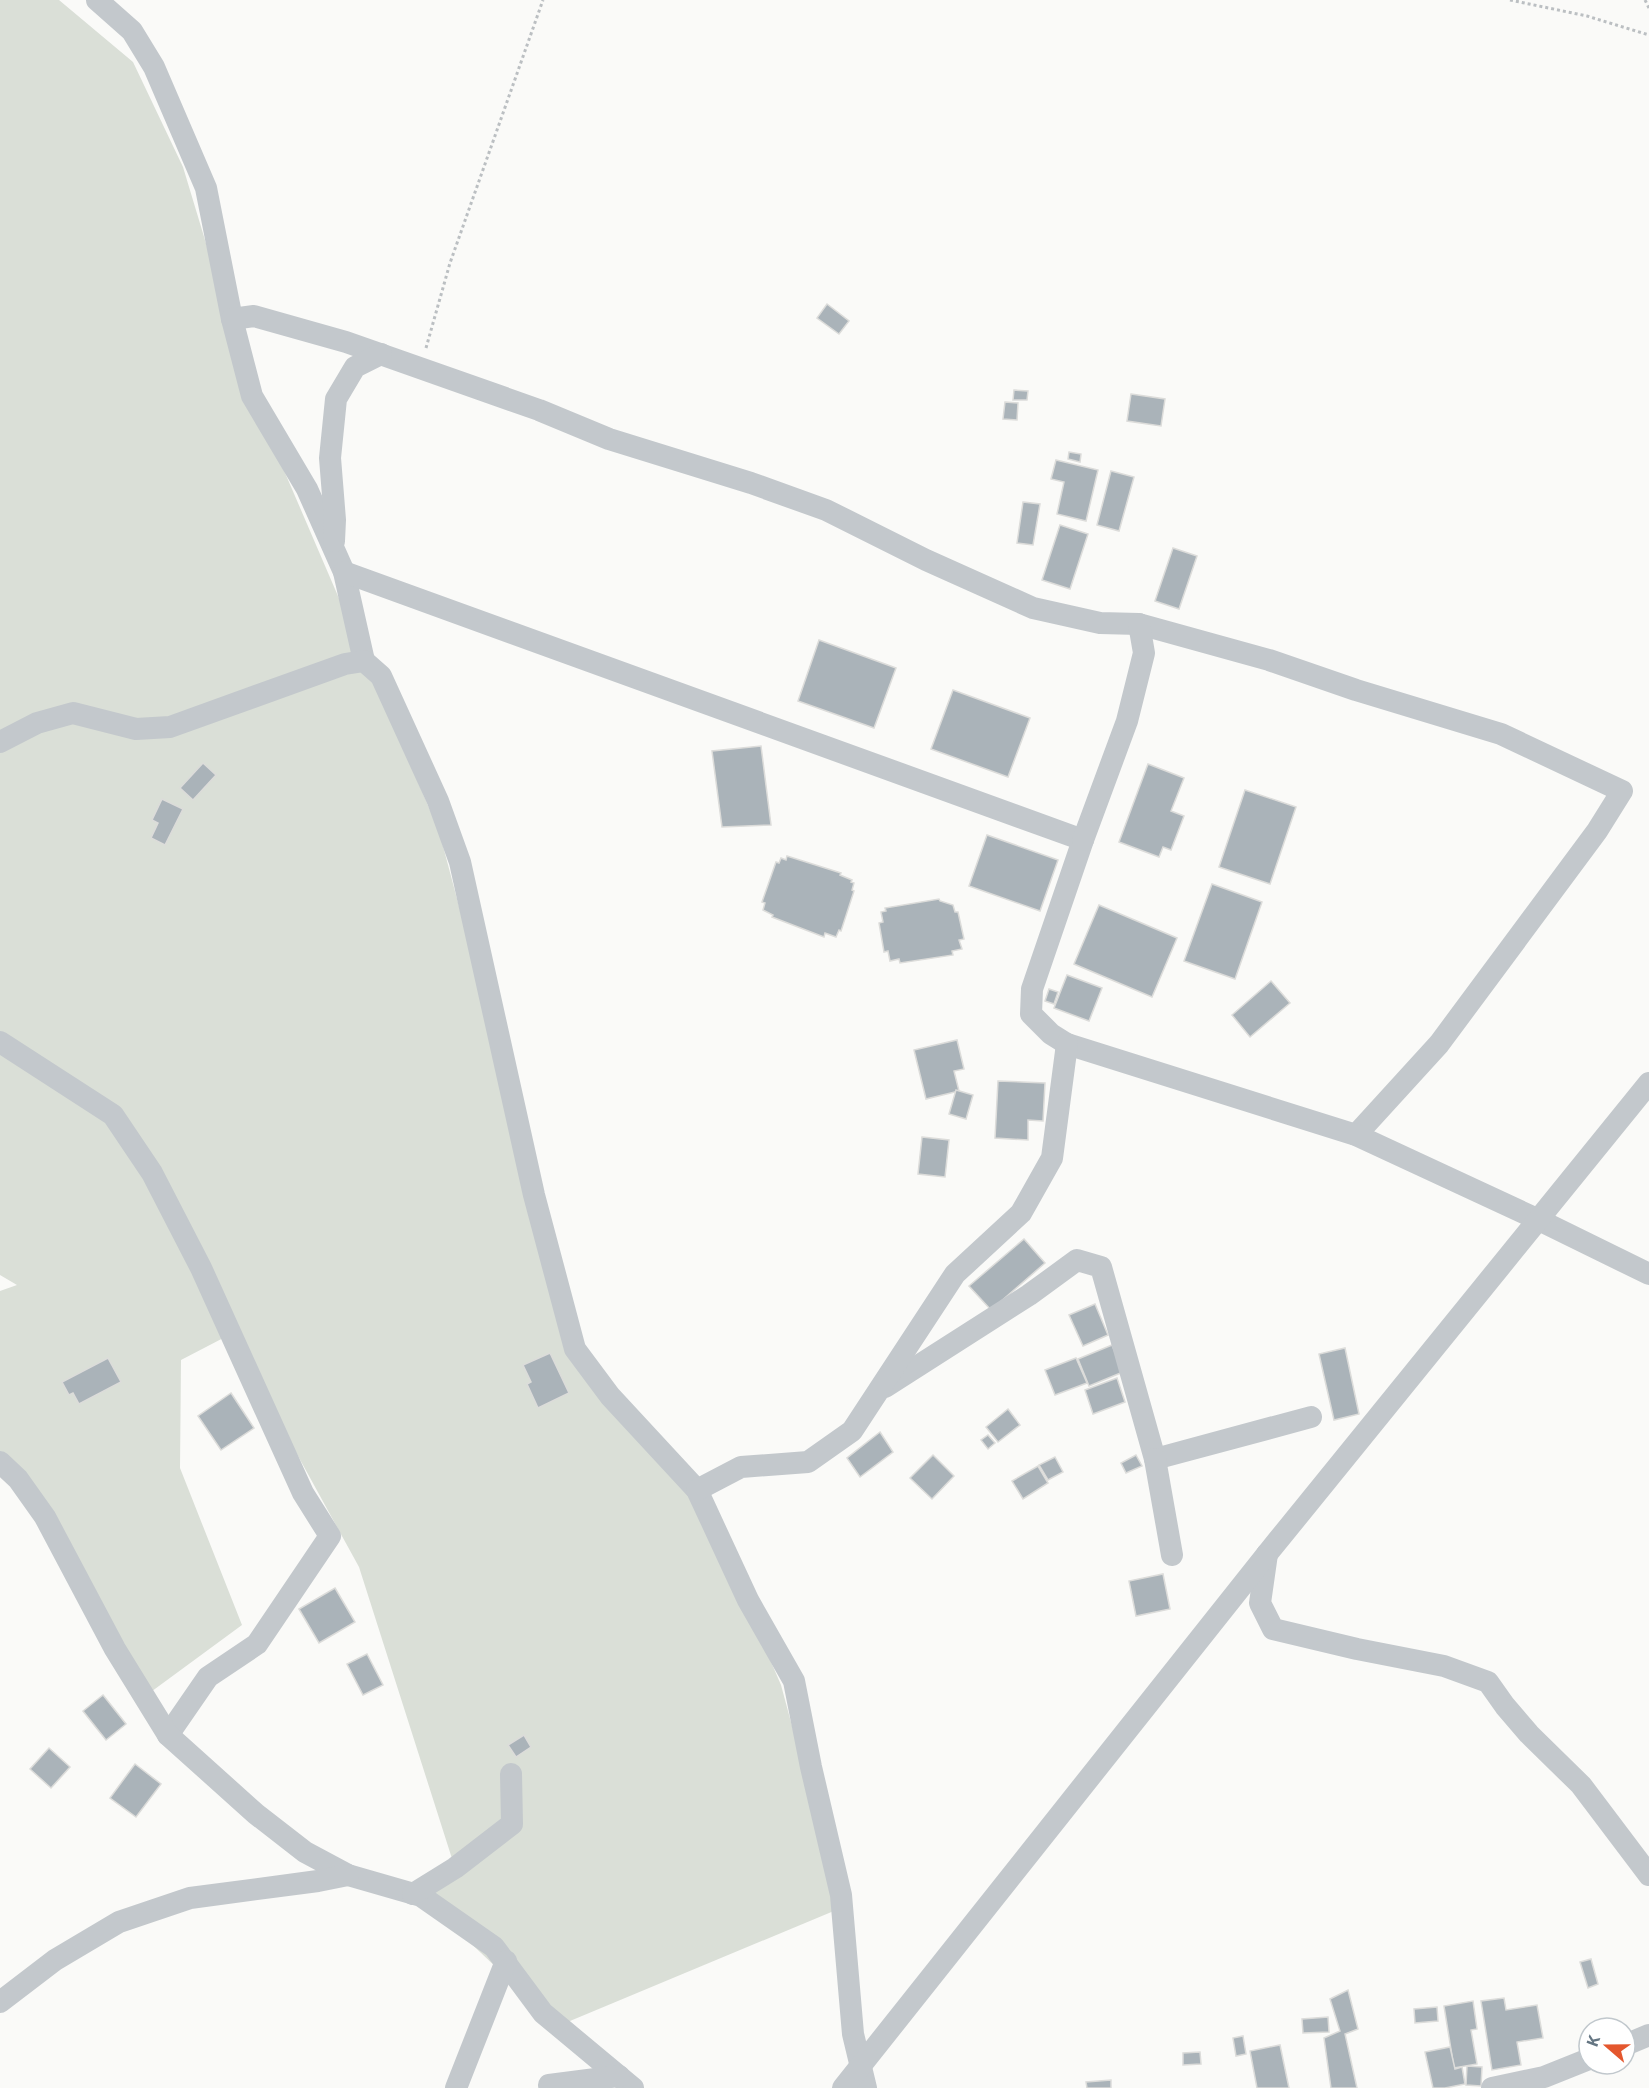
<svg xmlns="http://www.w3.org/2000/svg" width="1649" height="2088" viewBox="0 0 1649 2088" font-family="'Noto Sans',sans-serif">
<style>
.green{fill:#dadfd7}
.building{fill:#aab3b9;stroke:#dcdcda;stroke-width:1.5}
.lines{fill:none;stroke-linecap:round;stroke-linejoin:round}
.path{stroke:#bbbfc2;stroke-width:3;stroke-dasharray:3 3;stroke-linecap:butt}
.minor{stroke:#c3c8cc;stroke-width:22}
</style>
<rect width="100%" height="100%" fill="#fafaf8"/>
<polygon class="green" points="0,0 59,0 133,62 183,167 252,396 439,831 572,1332 697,1490 781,1685 841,1908 558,2026 421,1896 455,1868 359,1567 231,1334 181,1360 180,1468 242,1625 144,1697 18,1480 0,1469 0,1291 17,1285 0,1275"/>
<g class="building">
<polygon points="827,304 849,321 839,334 817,318"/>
<polygon points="1014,390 1028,391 1027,400 1013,400"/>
<polygon points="1131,394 1165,399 1161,426 1127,421"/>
<polygon points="1005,402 1018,403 1017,420 1003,419"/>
<polygon points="1069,452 1081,454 1080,462 1068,459"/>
<polygon points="1056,460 1098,470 1086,521 1057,514 1064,482 1051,479"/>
<polygon points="1111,471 1134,477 1119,531 1097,525"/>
<polygon points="1023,502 1040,504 1033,545 1017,543"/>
<polygon points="1060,525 1088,534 1070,589 1042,580"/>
<polygon points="1173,548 1197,556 1179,609 1155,601"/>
<polygon points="819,640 896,668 874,728 798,701"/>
<polygon points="953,690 1030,718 1008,777 931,749"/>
<polygon points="761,746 771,825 722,827 712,751"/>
<polygon points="203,763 216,775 193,800 180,788"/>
<polygon points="1148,764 1184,778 1171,811 1184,816 1171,850 1163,847 1159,857 1119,842"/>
<polygon points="1245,790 1296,807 1270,884 1219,867"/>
<polygon points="162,799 183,809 165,845 151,838 158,823 152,820"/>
<polygon points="987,835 1058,860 1040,911 969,886"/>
<polygon points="787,856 841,873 840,875 852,880 851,882 854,883 852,890 854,891 841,931 839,930 836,937 825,933 824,937 772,917 773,915 763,910 765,903 762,902 776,862 779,863 781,858 786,860"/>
<polygon points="1212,884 1262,902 1235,979 1184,961"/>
<polygon points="939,899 940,901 953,905 955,912 958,912 964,939 959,940 962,949 952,951 953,955 900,963 899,959 890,961 888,951 884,952 879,923 883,922 881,912 886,911 885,908"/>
<polygon points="1099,905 1177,938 1152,997 1074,964"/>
<polygon points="1067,975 1102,988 1089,1021 1054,1008"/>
<polygon points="1271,981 1290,1003 1250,1037 1232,1015"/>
<polygon points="1049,989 1058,992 1054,1004 1045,1001"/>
<polygon points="957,1040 964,1069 954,1071 959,1091 926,1099 914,1050"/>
<polygon points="998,1081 1045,1083 1043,1121 1028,1120 1028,1140 995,1138"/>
<polygon points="956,1090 973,1095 966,1119 949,1114"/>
<polygon points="922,1137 949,1140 945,1177 918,1174"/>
<polygon points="1024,1239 1045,1263 991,1310 969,1286"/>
<polygon points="1095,1304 1108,1335 1083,1346 1069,1315"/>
<polygon points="1112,1345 1123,1372 1089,1386 1078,1359"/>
<polygon points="1345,1348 1359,1414 1334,1420 1319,1354"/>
<polygon points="550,1353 569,1393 538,1408 527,1384 531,1382 523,1365"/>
<polygon points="108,1358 121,1382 79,1404 73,1393 69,1395 62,1382"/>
<polygon points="1076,1358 1087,1383 1055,1395 1045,1370"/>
<polygon points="1117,1378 1125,1402 1093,1414 1085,1390"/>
<polygon points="231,1393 254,1428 221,1450 198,1416"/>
<polygon points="1008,1409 1020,1425 998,1442 986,1427"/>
<polygon points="880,1432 893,1452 860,1477 847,1458"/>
<polygon points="988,1435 995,1443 988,1449 981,1440"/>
<polygon points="933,1455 954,1476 932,1499 910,1478"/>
<polygon points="1136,1455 1142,1466 1126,1473 1121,1463"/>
<polygon points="1055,1457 1063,1472 1048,1480 1039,1465"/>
<polygon points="1038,1466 1048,1483 1023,1499 1012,1481"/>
<polygon points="1163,1574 1170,1609 1136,1616 1129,1581"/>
<polygon points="335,1588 355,1622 319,1643 299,1609"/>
<polygon points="367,1654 383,1685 363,1695 347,1664"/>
<polygon points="103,1695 126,1724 106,1740 83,1711"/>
<polygon points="524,1735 531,1747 516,1757 508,1745"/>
<polygon points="49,1748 70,1767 51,1788 30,1769"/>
<polygon points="135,1764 161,1784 136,1817 110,1798"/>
<polygon points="1591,1959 1598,1984 1588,1988 1580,1962"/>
<polygon points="1348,1990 1358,2029 1345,2034 1357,2088 1331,2088 1324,2038 1340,2031 1330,1999"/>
<polygon points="1504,1998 1506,2010 1537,2005 1543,2038 1517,2042 1521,2065 1492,2070 1481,2001"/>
<polygon points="1473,2001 1477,2029 1471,2030 1477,2064 1454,2068 1444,2006"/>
<polygon points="1437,2007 1438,2021 1415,2023 1414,2009"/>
<polygon points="1328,2017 1329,2032 1303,2033 1302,2019"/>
<polygon points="1243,2036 1246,2054 1236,2056 1233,2038"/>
<polygon points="1280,2045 1289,2088 1257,2088 1250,2051"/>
<polygon points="1450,2047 1455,2069 1462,2067 1465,2084 1445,2088 1433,2088 1425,2052"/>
<polygon points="1200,2052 1201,2064 1183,2065 1183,2053"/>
<polygon points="1467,2066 1482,2067 1481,2086 1466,2085"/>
<polygon points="1111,2080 1111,2088 1087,2088 1086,2082"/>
</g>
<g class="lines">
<g class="path">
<polyline points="1510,0 1587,16 1649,35"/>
<polyline points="1645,0 1649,8"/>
<polyline points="426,348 450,263 543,0"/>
</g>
<g class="minor">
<polyline points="97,0 132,31 154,67 206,188 232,319 252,396 307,489 344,572 364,661"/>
<polyline points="232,319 254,316 346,342 539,410 609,439 751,483 826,510 926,560 1033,608 1100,623 1139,624 1269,660 1356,690 1501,734 1622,791 1597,831 1439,1044 1356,1135"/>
<polyline points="334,541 335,520 330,458 336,399 355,367 381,354"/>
<polyline points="344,572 1083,840 1032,989 1031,1014 1051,1034 1067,1044 1356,1135 1539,1220 1649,1274"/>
<polyline points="0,742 37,723 73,713 136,729 170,727 345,664 364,661 381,676 438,801 460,862 534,1195 575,1349 610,1396 697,1490 748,1600 794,1681 811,1767 841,1895 853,2034 866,2088"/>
<polyline points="1083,840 1127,721 1144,653 1139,624"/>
<polyline points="0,1042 113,1115 152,1173 201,1268 303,1493 330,1536 257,1644 208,1677 168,1735"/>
<polyline points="885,1387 1029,1295 1077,1260 1101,1267 1155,1459 1311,1417"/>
<polyline points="1155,1459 1172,1555"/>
<polyline points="0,1462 18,1479 45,1517 115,1649 168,1735 256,1814 305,1852 348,1875 421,1896 494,1947 543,2013 633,2088"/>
<polyline points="697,1490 741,1467 808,1462 852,1431 955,1274 1021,1213 1052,1158 1067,1044"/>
<polyline points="1267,1554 1260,1603 1273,1629 1357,1649 1444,1666 1488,1682 1505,1706 1529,1734 1581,1785 1649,1875"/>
<polyline points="413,1894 455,1868 512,1824 511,1774"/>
<polyline points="0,2002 55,1960 119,1922 190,1898 318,1881 348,1875"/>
<polyline points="1625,2045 1649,2035"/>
<polyline points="549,2085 619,2076"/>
<polyline points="456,2088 506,1961"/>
<polyline points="843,2088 1267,1554 1649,1083"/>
<polyline points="1492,2088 1544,2077 1589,2059"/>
</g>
</g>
<g transform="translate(1607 2046) rotate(290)"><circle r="28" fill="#ffffff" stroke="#c1c8cd" stroke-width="1.5"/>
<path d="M0-4.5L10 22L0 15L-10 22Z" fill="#e4572e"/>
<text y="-9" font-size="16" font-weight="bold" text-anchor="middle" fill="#657683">K</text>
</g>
</svg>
